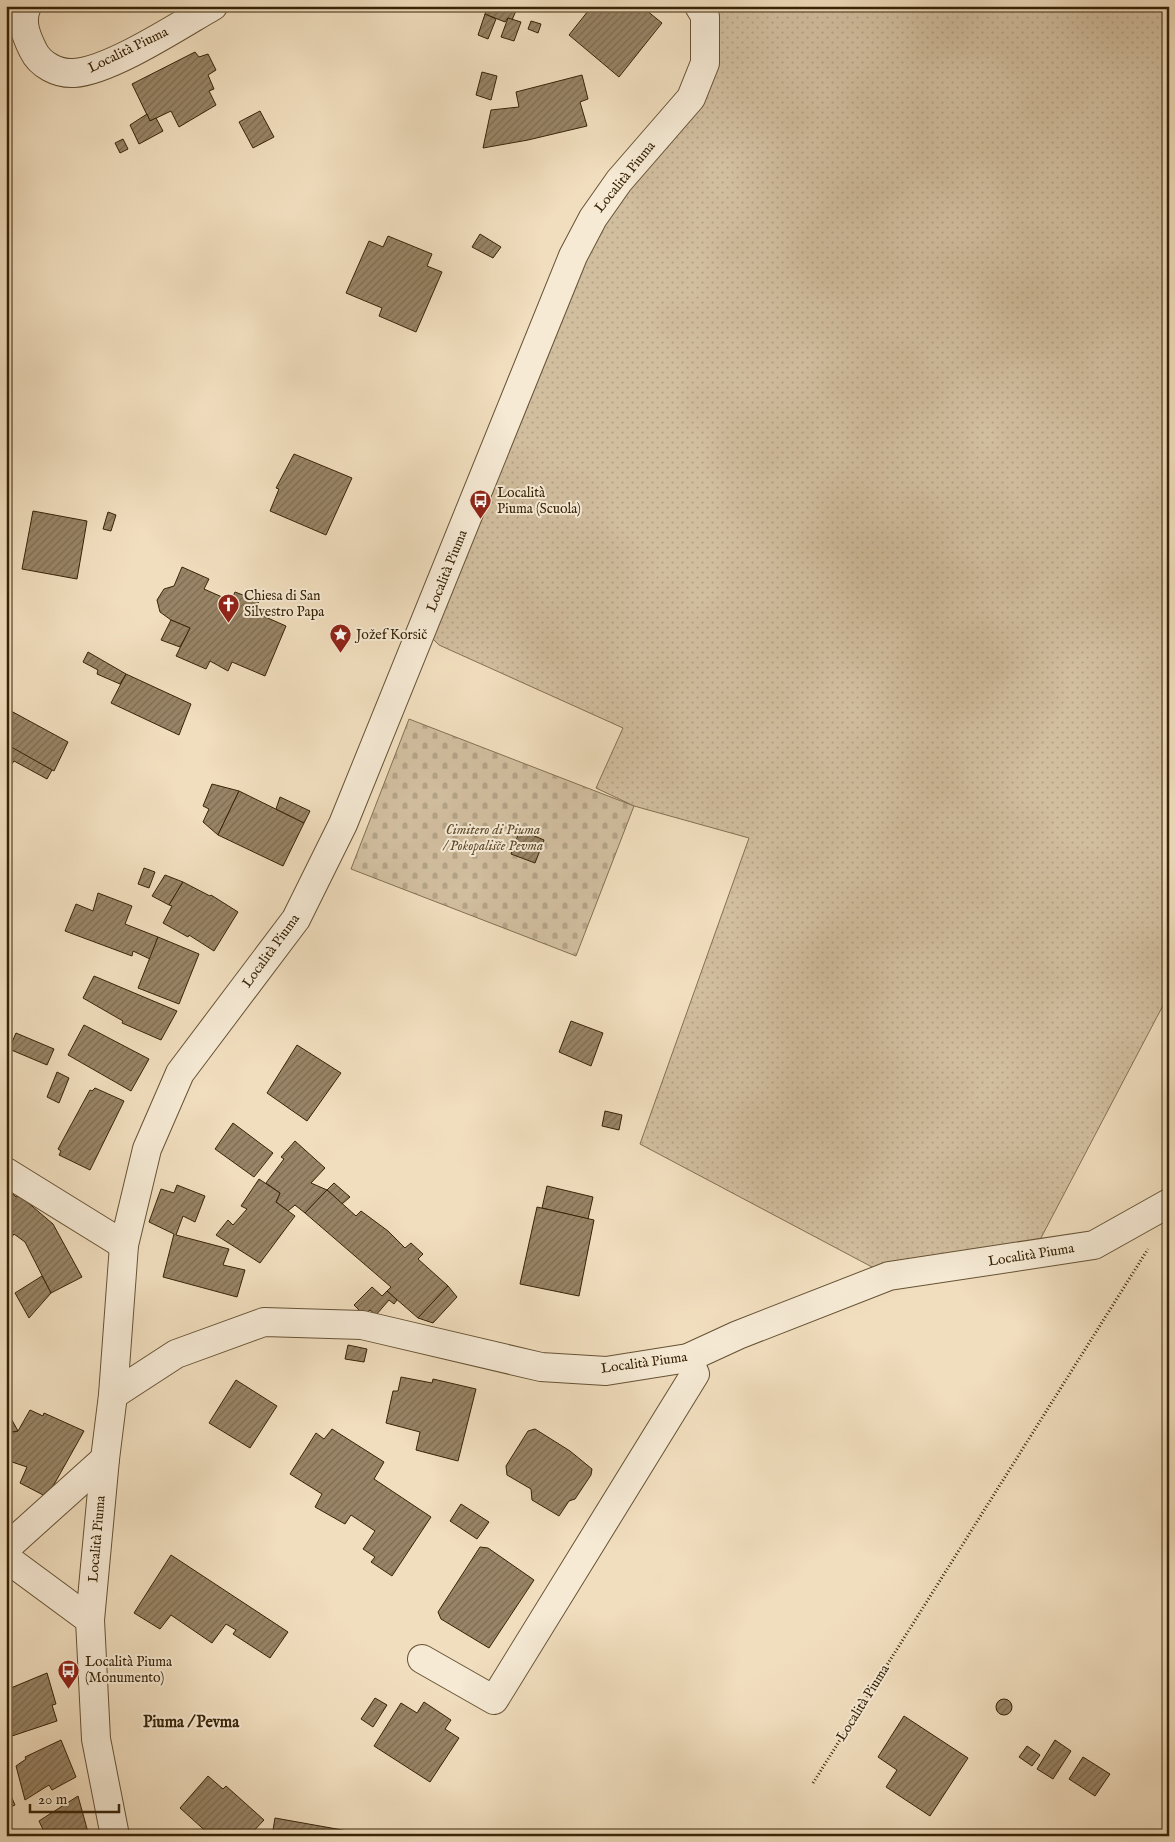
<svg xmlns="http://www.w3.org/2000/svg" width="1175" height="1842" viewBox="0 0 1175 1842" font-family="'IM FELL English',serif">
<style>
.grass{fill:url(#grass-dots);stroke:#847052}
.cemetery{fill:url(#cemetery-stones);stroke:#847052}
.building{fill:url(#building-hatch);stroke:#372306}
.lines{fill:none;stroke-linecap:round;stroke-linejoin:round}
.minor-casing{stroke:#665234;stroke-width:30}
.tertiary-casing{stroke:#665234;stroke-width:30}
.path{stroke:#372306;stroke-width:3;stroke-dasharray:1 2.5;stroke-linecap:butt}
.minor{stroke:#f6ead5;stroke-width:28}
.tertiary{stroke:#f6ead5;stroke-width:28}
.labels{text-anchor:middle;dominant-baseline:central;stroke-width:4;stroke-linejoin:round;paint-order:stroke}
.street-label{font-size:14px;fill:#372306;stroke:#f6ead5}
.poi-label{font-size:14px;fill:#372306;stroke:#f6ead5;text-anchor:start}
.park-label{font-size:14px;font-style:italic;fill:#5e4a2c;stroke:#f6ead5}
.quarter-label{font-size:16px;font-weight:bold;fill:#372306;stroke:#f6ead5}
</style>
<defs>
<pattern id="grass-dots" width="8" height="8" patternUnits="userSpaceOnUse" patternTransform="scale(1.25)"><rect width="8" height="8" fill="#d1be9f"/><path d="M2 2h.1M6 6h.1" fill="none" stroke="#b4a387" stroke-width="1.8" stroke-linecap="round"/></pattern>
<pattern id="cemetery-stones" width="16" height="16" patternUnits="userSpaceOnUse" patternTransform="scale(1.25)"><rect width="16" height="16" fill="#d1be9f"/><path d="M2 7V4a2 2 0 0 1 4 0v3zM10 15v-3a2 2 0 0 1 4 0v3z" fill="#b4a387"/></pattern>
<pattern id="building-hatch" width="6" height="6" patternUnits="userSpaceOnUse" patternTransform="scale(1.25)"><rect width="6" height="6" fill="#988466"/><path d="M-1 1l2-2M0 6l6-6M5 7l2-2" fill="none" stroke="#7d6c52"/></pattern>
</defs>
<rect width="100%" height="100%" fill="#f1debe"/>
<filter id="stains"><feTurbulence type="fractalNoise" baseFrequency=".004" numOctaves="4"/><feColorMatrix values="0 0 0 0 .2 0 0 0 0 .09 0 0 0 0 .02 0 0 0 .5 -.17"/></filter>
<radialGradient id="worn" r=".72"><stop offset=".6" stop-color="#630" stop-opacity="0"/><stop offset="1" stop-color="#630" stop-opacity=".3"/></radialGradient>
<polygon class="grass" points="699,6 1169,6 1169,994 1032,1255 889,1276 640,1144 749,838 634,806 596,788 623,728 439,645 424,630 573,256 691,98"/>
<polygon class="cemetery" points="409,719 634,806 576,956 351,869"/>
<g class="building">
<polygon points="488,6 518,6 512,20 508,18 505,22 485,14"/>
<polygon points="592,6 641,6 662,23 619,77 569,35"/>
<polygon points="485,14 496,19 488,39 478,35"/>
<polygon points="508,18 521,22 514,41 501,37"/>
<polygon points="531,21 541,24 538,33 528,29"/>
<polygon points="195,52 199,57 208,54 216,70 208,75 214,89 209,91 216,105 179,127 171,111 150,121 132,84"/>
<polygon points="482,72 497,76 491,100 476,95"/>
<polygon points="582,75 588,99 580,102 587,126 528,140 483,148 491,110 519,107 516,92"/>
<polygon points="260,111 274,137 253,148 239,122"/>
<polygon points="147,114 150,121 156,118 163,131 139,144 130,125"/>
<polygon points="123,139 128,149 120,153 115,143"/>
<polygon points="480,234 501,247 493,258 472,247"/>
<polygon points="388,236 432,254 427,266 442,272 416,332 379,316 382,308 346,293 369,241 383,247"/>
<polygon points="294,454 352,478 326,535 270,511 279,489 276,488"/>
<polygon points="33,511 87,521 77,579 22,569"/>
<polygon points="108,512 116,515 111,531 103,529"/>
<polygon points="182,567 209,579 204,589 231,601 235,592 259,601 254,612 286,626 265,676 232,662 228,671 210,661 206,669 176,656 190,628 171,620 160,612 157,600 164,589 174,586"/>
<polygon points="171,620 190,628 180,647 161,640"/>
<polygon points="88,652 126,674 120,684 97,674 98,670 83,662"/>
<polygon points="126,674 191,704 179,735 111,703"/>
<polygon points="11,711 68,742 54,771 6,745 6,722"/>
<polygon points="6,744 52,770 47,779 14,761 9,768 6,767"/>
<polygon points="212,784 239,791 218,835 203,822 209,809 203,806"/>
<polygon points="239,791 304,823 283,866 218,835"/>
<polygon points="280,797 310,811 304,823 276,809"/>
<polygon points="520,830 544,840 535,863 511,854"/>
<polygon points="144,868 155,872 149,888 138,884"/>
<polygon points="165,875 183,882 169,905 152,896"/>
<polygon points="183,882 210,896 211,895 238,912 214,951 189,935 188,937 163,923 172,906 169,905"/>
<polygon points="98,893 132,906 125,924 158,937 150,959 133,951 132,956 65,931 76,904 93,911"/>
<polygon points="158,937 199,954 179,1004 138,988"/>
<polygon points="94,976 177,1011 161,1040 122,1023 123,1021 83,998"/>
<polygon points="571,1021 603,1033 591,1066 559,1052"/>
<polygon points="84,1025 149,1059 131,1091 68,1055"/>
<polygon points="16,1033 54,1049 47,1065 9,1049"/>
<polygon points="297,1045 341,1073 307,1121 267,1093"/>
<polygon points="57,1072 69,1078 59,1103 47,1097"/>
<polygon points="95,1088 124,1101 90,1170 59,1155 61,1151 58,1149 90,1090 92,1091"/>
<polygon points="605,1111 622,1115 619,1130 602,1126"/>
<polygon points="233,1123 273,1153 254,1177 215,1149"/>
<polygon points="295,1141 325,1168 311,1183 327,1190 305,1213 295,1205 288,1211 276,1202 280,1193 266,1183 284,1159 281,1157"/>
<polygon points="259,1179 280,1193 276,1202 295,1216 260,1263 216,1235 228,1220 233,1225 247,1209 241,1206"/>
<polygon points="334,1183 350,1197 342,1204 327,1190"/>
<polygon points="177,1185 205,1196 195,1222 183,1216 176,1235 229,1249 223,1265 245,1270 237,1297 163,1277 174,1234 149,1222 161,1189 174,1193"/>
<polygon points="547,1186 593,1197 588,1219 542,1208"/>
<polygon points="6,1188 16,1197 19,1195 53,1224 82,1277 51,1293 25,1242 14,1234 6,1245"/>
<polygon points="327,1190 356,1216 361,1211 388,1231 405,1248 411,1243 423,1254 418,1259 448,1286 418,1318 387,1291 391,1287 305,1213"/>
<polygon points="537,1207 594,1220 579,1296 520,1284"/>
<polygon points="42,1276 51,1293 29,1318 15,1293"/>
<polygon points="448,1286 457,1297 433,1323 418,1318"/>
<polygon points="372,1287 382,1296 387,1291 397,1300 394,1304 389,1300 376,1315 370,1310 364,1315 354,1305"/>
<polygon points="348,1345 367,1349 364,1362 345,1359"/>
<polygon points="401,1377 432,1383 433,1379 476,1389 458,1461 416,1450 420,1432 386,1423 393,1391 398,1391"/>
<polygon points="236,1380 277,1406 250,1448 209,1423"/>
<polygon points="30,1410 43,1416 44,1413 84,1431 47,1497 20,1483 27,1467 12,1462 6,1463 6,1433 18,1431"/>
<polygon points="6,1413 8,1413 18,1431 6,1433"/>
<polygon points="332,1429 384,1462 374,1479 431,1517 392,1576 371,1562 375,1557 363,1549 375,1531 351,1515 345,1524 315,1507 322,1494 290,1474 316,1433 324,1439"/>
<polygon points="535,1429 570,1451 592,1469 591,1475 575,1499 569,1501 559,1516 532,1500 531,1489 507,1475 506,1466 528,1431"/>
<polygon points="461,1504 489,1522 477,1539 450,1521"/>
<polygon points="480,1547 488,1548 534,1580 489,1648 441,1619 438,1612"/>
<polygon points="171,1555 288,1632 270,1658 233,1634 236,1630 226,1624 212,1643 171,1615 160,1629 134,1613"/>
<polygon points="47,1673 56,1704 52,1705 57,1721 6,1738 6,1690"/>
<polygon points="375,1698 387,1705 373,1727 361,1719"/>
<circle cx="1004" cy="1707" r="8"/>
<polygon points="424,1702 451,1720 445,1729 459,1738 430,1782 374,1746 401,1703 417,1713"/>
<polygon points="904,1716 968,1758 930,1816 886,1787 897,1770 878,1757"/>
<polygon points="61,1740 76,1777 52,1790 49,1785 25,1800 16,1766 26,1759 25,1757"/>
<polygon points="1055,1740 1071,1751 1053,1779 1037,1769"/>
<polygon points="1027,1746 1040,1755 1032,1766 1019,1757"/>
<polygon points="1083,1757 1110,1774 1095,1796 1069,1779"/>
<polygon points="208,1776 223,1789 226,1786 264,1820 249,1836 211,1836 180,1808"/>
<polygon points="11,1796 15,1805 6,1809 6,1798"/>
<polygon points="78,1796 89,1836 46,1836 39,1821"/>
<polygon points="275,1818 376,1836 272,1836"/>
</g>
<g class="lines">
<defs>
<g id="minor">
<polyline points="6,1172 124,1245"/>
<polyline points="113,1395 176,1354 264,1322 362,1325 541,1367 606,1371 688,1358 738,1335 889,1276 1094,1245 1169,1203"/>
<polyline points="6,1548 105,1459"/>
<polyline points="6,1558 90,1620"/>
<polyline points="422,1659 494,1700 695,1374 688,1358"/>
</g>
<g id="tertiary">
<path d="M27,6C20,21 26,36 33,50C40,65 58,74 74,73C110,71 180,25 213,6"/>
<polyline points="115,1836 96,1739 90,1620 105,1459 113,1395 124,1245 147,1149 180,1073 296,919 343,824 573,256 593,218 619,181 691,98 705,63 705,16 699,6"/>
</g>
</defs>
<use href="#minor" class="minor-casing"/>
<use href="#tertiary" class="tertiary-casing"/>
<polyline class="path" points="813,1783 1148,1249"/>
<use href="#minor" class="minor"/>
<use href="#tertiary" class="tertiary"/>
</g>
<defs>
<symbol id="bus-pin" viewBox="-11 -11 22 30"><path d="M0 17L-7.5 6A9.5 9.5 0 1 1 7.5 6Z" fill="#8f2418" stroke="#f6ead5"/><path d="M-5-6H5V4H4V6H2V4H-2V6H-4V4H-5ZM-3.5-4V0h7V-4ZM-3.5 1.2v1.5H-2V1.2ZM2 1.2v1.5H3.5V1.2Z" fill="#fff"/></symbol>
<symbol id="church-pin" viewBox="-11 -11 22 30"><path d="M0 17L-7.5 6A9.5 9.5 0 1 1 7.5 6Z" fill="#8f2418" stroke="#f6ead5"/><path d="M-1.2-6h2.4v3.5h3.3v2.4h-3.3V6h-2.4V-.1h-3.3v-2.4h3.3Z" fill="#fff"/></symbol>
<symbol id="sight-pin" viewBox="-11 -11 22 30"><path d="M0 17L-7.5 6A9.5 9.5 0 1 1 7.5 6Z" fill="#8f2418" stroke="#f6ead5"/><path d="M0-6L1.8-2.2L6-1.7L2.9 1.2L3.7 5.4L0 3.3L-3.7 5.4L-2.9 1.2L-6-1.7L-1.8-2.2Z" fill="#fff"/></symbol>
</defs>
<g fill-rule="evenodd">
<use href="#bus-pin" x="468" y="488" width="25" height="34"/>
<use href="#church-pin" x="216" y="592" width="25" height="34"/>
<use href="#sight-pin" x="328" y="622" width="25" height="34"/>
<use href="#bus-pin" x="56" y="1658" width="25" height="34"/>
</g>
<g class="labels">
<g class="street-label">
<text transform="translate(128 50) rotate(-26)">Località Piuma</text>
<text transform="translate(625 177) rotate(-51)">Località Piuma</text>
<text transform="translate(447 571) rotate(-68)">Località Piuma</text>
<text transform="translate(271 951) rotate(-54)">Località Piuma</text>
<text transform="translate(1031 1255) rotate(-9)">Località Piuma</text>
<text transform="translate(644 1363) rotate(-8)">Località Piuma</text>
<text transform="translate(97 1539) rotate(-85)">Località Piuma</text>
<text transform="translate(863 1703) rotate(-58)">Località Piuma</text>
</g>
<g class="poi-label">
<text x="497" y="493">Località<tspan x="497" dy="16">Piuma (Scuola)</tspan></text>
<text x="244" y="596">Chiesa di San<tspan x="244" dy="16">Silvestro Papa</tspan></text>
<text x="356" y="635">Jožef Korsič</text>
<text x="85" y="1662">Località Piuma<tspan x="85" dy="16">(Monumento)</tspan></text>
</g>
<g class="park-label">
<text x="493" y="830">Cimitero di Piuma<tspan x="493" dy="16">/ Pokopališče Pevma</tspan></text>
</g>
<g class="quarter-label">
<text x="191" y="1723">Piuma / Pevma</text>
</g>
</g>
<rect width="1175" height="1842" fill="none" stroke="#f1debe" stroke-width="25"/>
<rect x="8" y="8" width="1160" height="1827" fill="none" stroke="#372306" stroke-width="2.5"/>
<rect x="12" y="12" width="1150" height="1817" fill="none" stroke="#372306"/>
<path d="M30 1804v8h89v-8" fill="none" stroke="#372306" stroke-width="2.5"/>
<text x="38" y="1804" font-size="15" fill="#372306" stroke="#f6ead5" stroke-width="4" paint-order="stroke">20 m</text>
<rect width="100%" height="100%" filter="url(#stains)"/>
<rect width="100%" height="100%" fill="url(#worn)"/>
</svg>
